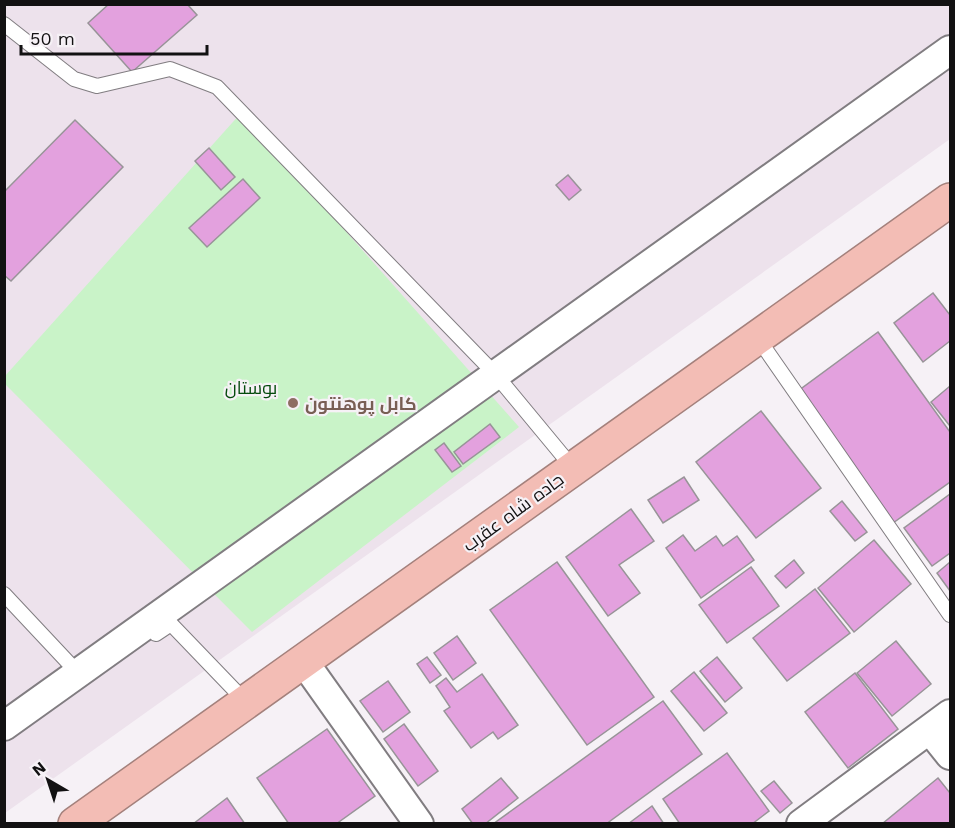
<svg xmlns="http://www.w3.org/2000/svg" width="955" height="828" viewBox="0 0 955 828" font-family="'Work Sans',Cairo,sans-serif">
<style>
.built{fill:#ede2ec}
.green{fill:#c9f3c8}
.building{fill:#e3a1de;stroke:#989498;stroke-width:1.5}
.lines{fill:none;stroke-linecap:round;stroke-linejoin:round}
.lane-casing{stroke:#817d81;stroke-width:16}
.street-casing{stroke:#817d81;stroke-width:32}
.highway-casing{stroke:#a4817c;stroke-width:36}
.lane{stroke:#fff;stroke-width:14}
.street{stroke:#fff;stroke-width:28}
.highway{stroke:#f3bdb5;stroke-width:33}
.education-dot{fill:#8d6e63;stroke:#f6f1f6;stroke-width:2}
.labels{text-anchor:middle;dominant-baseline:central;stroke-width:4.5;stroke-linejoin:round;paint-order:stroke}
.park-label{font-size:18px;fill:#054b0d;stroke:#f6f1f6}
.education-label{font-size:18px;font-weight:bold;fill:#785e54;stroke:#f6f1f6;text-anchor:start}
.street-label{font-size:18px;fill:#121112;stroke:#f6f1f6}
</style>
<rect width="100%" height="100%" fill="#f6f1f6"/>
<polygon class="built" points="5,5 950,5 950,139 5,813"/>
<polygon class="green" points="241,113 519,427 252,632 5,384 5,376"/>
<g class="building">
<polygon points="109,4 187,4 197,15 132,72 88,23"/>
<polygon points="75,120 123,167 11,281 4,275 4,192"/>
<polygon points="209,148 235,177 221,190 195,161"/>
<polygon points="568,175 581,190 569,200 556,185"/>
<polygon points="243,179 260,198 207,247 189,228"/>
<polygon points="933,293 950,315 950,341 923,362 894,323"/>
<polygon points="878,332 950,432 950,482 893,523 798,391"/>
<polygon points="950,386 950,426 931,402"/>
<polygon points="761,411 821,488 756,538 696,462"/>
<polygon points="490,424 500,437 463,464 454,452"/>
<polygon points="444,443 461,466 452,472 435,450"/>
<polygon points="684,477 699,500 663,523 648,500"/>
<polygon points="950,494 950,553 932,566 904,528"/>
<polygon points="842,501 867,532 855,541 830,511"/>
<polygon points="631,509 654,541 619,565 640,593 608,616 566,557"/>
<polygon points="683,535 695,551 716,536 723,546 737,536 754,560 701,598 666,548"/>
<polygon points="874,540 911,584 854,632 818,588"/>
<polygon points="794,560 804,573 786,588 775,576"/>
<polygon points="557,562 654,697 587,745 490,610"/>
<polygon points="950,562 950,591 937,573"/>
<polygon points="751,567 779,606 727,643 699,605"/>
<polygon points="815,589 850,633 787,681 753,638"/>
<polygon points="457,636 476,663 453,680 434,653"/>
<polygon points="896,641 931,684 892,716 857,673"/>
<polygon points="427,657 441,675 430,683 417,664"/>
<polygon points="717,657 742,688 725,702 700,671"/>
<polygon points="694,672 727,713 704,731 671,691"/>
<polygon points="855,673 898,729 848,768 805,712"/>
<polygon points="482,674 518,725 498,739 493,732 471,748 444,711 450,707 436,686 446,678 457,692"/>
<polygon points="388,681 410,712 383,732 360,701"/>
<polygon points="663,701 702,754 606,824 493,824"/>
<polygon points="404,724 438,771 418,786 384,739"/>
<polygon points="327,729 375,796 336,824 289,824 257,778"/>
<polygon points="727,753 769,811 752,824 680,824 663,799"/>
<polygon points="501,778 518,798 485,824 473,824 462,809"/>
<polygon points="938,778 950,793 950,824 882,824"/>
<polygon points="774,781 792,803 780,813 761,791"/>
<polygon points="227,798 245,824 193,824"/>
<polygon points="652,806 664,824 628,824"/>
</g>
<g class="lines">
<defs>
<g id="lane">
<polyline points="4,24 74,79 97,86 170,69 217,87 496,375 573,468"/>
<polyline points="757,337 950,615"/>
<polyline points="4,594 79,674"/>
<polyline points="156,634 171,624 246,702"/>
</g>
<g id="street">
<polyline points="304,662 419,824"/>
<polyline points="4,726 950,50"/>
<polyline points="930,730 950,755"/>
<polyline points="801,824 950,714"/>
</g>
<polyline id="highway" points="75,824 950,200"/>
</defs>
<use href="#lane" class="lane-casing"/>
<use href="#street" class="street-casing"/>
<use href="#highway" class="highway-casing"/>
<use href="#lane" class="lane"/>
<use href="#street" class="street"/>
<use href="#highway" class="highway"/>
</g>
<circle class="education-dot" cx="293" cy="403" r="6"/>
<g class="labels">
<g class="park-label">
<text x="251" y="387">بوستان</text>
</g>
<g class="education-label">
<text x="305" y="403">کابل پوهنتون</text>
</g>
<g class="street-label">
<text transform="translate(513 512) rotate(-36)">جاده شاه عقرب</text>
</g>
</g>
<rect width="955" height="828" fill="none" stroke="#121112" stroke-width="12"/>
<g transform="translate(48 780) rotate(321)" stroke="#f6f1f6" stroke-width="4.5" paint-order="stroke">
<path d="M0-4.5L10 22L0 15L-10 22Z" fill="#121112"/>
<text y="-9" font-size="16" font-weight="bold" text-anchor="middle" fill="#121112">N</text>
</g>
<path d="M21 45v9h186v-9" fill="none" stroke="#121112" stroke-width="3"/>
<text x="30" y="45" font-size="18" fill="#121112" stroke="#f6f1f6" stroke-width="4.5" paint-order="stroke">50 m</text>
</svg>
